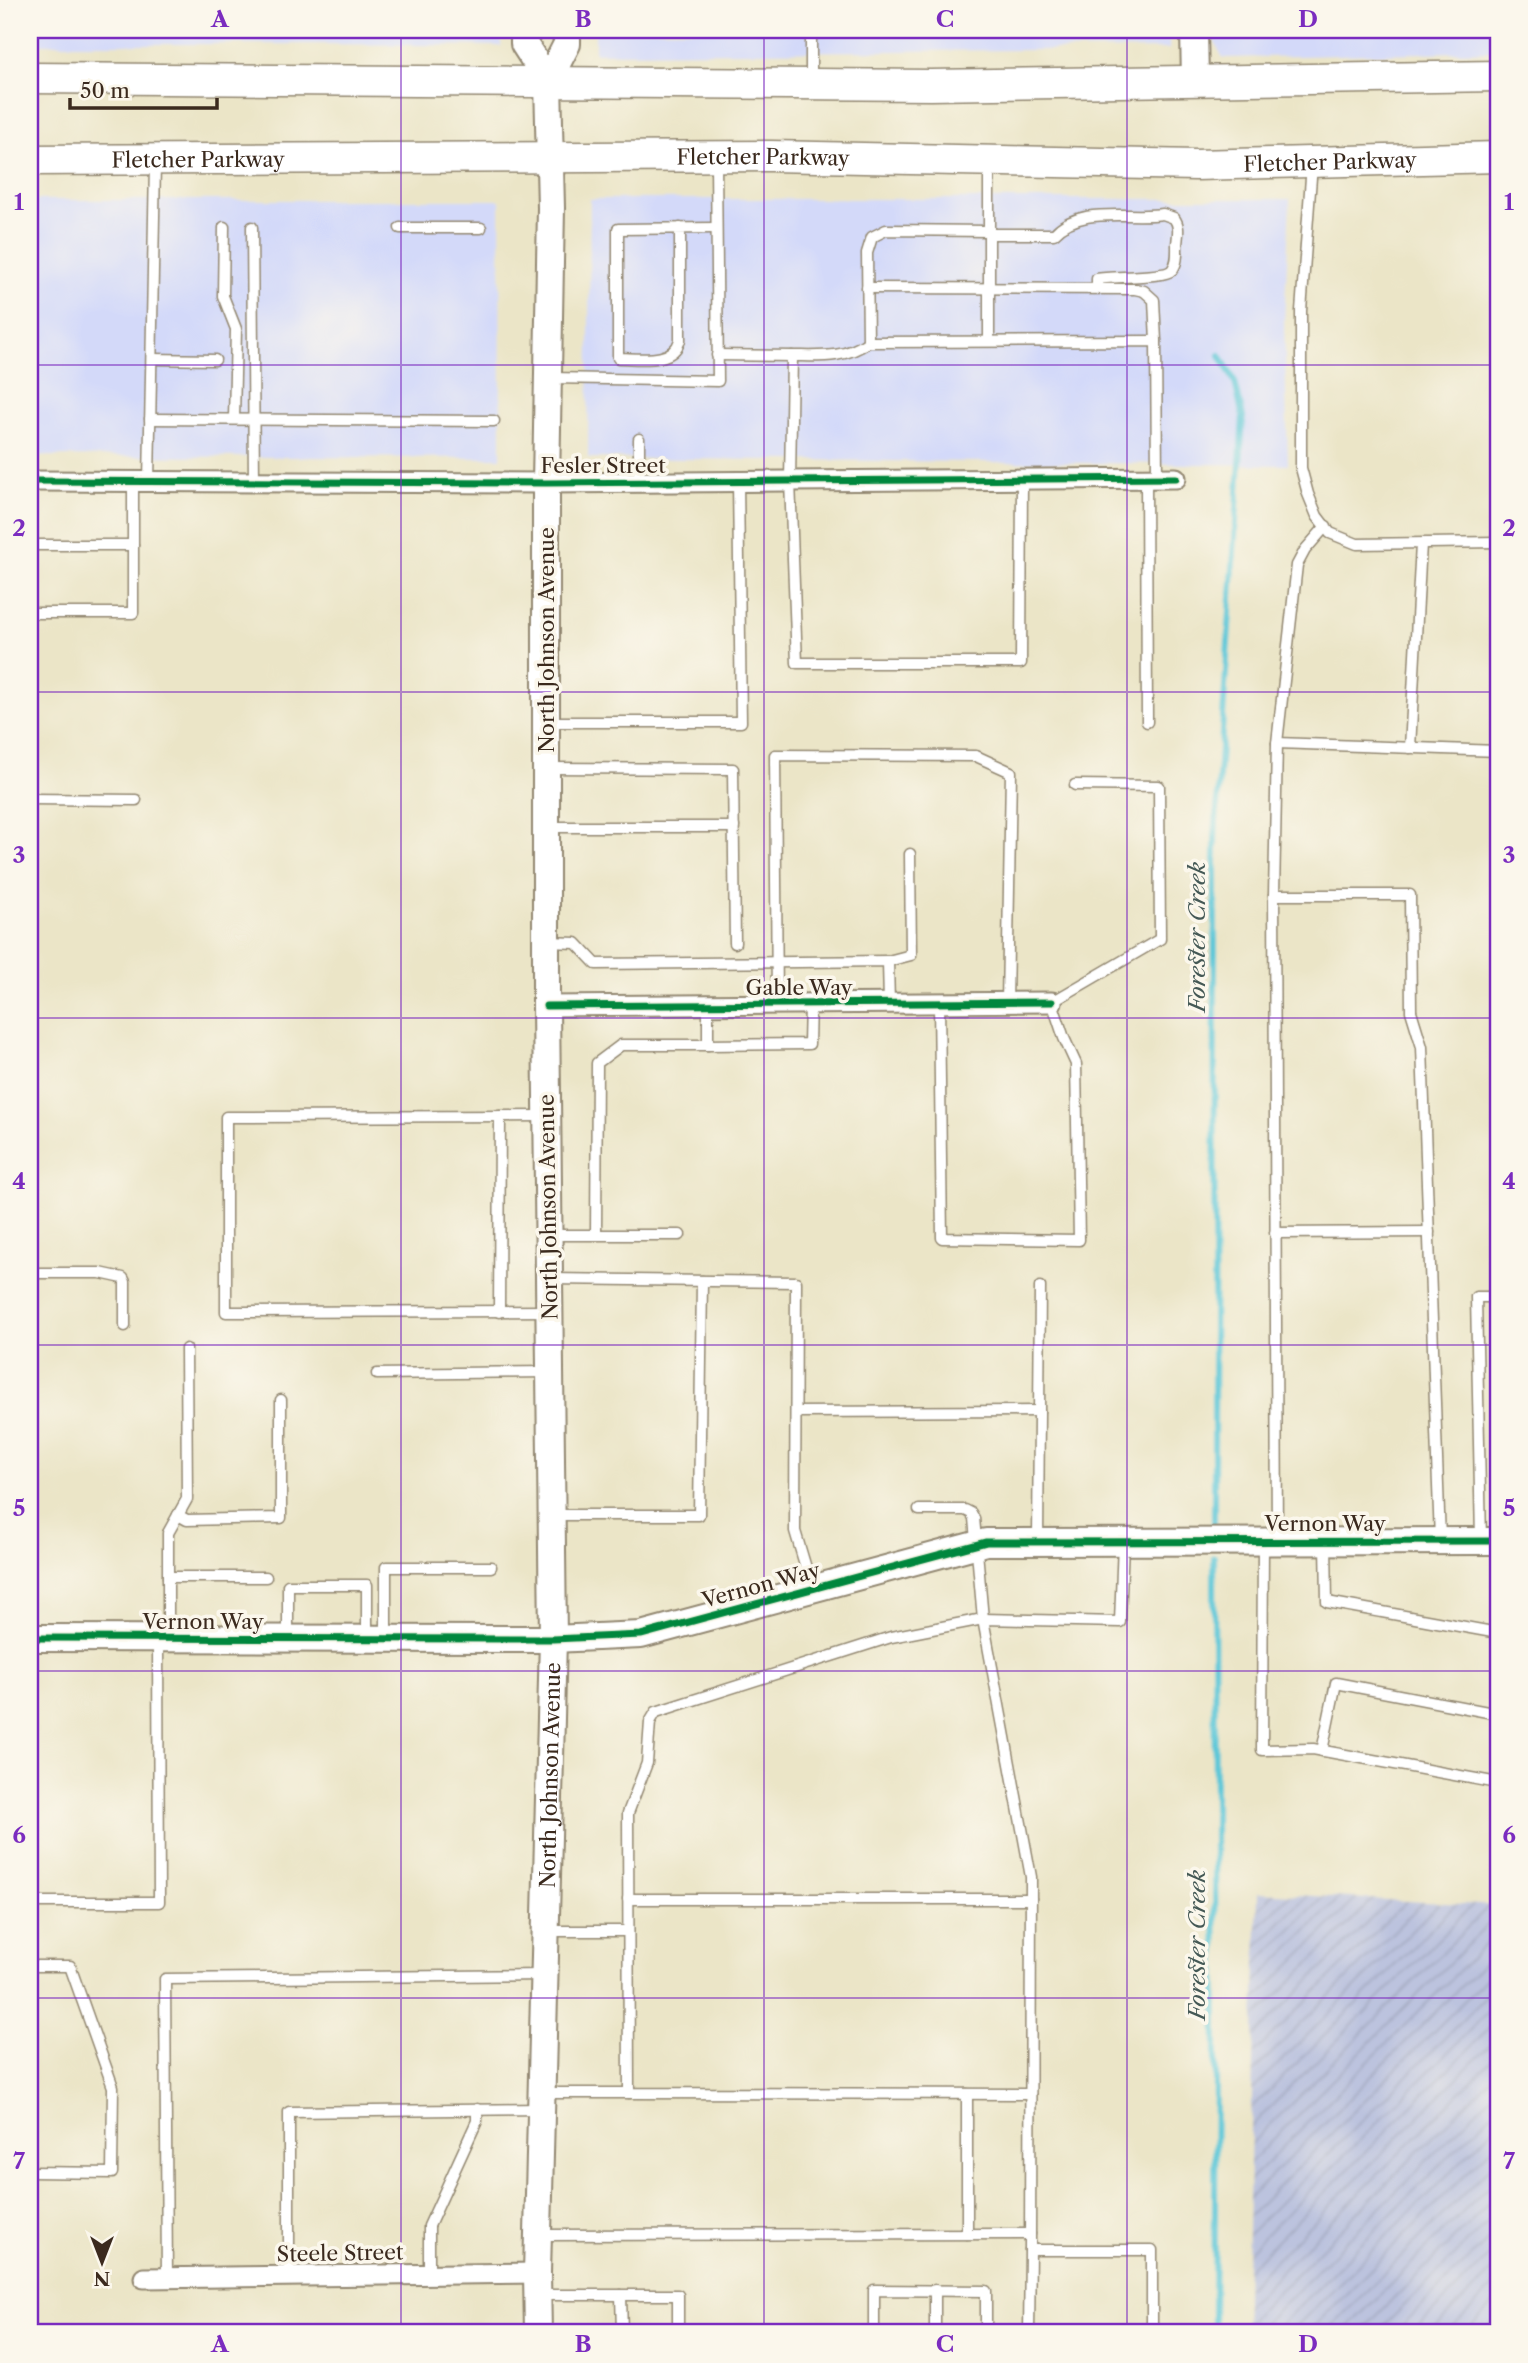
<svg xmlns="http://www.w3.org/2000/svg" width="1528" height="2363" viewBox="0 0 1528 2363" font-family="'Libre Caslon Text',serif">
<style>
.built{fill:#d3d9f9}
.industrial{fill:url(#industrial-furrows)}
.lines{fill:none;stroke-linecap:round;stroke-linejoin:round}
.stream{stroke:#5dc7d8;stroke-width:6}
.lane-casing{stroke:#938872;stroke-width:13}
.street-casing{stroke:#938872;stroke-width:23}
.secondary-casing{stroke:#938872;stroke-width:30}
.primary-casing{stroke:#938872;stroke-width:33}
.lane{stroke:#fff;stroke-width:10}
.street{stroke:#fff;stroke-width:19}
.secondary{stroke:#fff;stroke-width:26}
.primary{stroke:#fff;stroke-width:30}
.cycleway-casing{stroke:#fbf7ec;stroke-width:11}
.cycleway{stroke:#00873e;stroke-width:7}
.grid{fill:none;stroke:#7b2cbf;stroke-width:2;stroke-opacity:0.55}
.labels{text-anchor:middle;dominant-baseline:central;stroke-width:7;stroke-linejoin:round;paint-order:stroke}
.street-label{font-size:21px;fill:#3b2a1e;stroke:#fbf7ec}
.water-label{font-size:23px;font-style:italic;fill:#455956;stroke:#fbf7ec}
.neatline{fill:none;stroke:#7b2cbf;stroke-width:2.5}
.grid-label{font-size:23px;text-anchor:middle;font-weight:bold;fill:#7b2cbf}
</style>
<defs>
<pattern id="industrial-furrows" width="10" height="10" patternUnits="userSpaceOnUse" patternTransform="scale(1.75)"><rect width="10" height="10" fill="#bcc3de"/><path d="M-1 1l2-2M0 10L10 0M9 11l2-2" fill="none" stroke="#a2a8be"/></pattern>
</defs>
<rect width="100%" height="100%" fill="#fbf7ec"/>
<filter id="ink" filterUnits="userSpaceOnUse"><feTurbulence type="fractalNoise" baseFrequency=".0143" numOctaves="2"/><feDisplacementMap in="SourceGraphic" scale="14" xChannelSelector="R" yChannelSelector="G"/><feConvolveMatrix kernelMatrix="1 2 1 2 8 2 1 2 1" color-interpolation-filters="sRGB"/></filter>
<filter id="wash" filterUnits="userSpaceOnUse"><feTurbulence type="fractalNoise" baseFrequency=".00686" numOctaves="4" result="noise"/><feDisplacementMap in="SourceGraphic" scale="28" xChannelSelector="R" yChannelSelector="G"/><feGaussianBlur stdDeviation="1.57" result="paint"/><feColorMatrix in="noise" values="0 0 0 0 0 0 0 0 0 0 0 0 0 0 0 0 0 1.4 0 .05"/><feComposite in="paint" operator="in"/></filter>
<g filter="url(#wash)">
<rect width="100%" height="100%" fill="#ebe5c7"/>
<g class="built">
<polygon points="30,30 501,30 501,46 323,44 30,44"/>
<polygon points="595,30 1169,30 1169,49 595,53"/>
<polygon points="1211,30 1498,30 1498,51 1223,58 1211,35"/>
<polygon points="590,199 1290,199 1284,322 1288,465 588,458"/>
<polygon points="30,200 500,200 501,458 30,456"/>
</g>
<polygon class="industrial" points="1258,1893 1498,1906 1498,2333 1245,2333"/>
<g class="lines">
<g class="stream">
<polyline points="1214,1525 1215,837 1243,417 1235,382 1220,355"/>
<polyline points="1214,1557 1216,2074 1214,2333"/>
</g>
</g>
</g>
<g filter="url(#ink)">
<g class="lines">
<defs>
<g id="lane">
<polyline points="811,30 811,80"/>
<polyline points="1312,164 1301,311 1301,468 1308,494 1317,516 1330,533 1357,544 1498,542"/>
<polyline points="989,165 989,341"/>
<polyline points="224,227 223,296 236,329 234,419"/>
<polyline points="252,227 254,482"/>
<polyline points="400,228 481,228"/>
<path d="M680,228V340C673,365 639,358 618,358V229L716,228"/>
<polyline points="989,231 886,230 872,237 867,253 868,342 1156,341 1157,478"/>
<path d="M989,234H1054C1080,205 1128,219 1163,214L1174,218C1180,226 1178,234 1177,244C1177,253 1178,263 1172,270C1165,278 1111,276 1097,279V288"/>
<polyline points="867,288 1135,289 1144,291 1154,300 1156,341"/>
<path d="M868,342C845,359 819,356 792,356L790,481L797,663H1021L1022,479"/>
<polyline points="717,355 792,356"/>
<polyline points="152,359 215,360"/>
<polyline points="551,378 718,381 716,161"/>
<polyline points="150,419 494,421"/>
<polyline points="639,439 639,482"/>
<polyline points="1146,478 1147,722"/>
<polyline points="149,482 155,164"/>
<polyline points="30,545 133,545"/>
<polyline points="30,613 133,613 133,482"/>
<polyline points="548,722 741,722 738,481"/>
<polyline points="1277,743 1498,751"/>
<polyline points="1410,748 1421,544"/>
<polyline points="547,768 733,769 735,943"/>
<polyline points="30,799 136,800"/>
<polyline points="549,827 734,827"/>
<polyline points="1274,895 1277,743 1297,565 1305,550 1326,526"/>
<polyline points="548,942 576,943 596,964 888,961 889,1004"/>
<polyline points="888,961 911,955 910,854"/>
<polyline points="939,1003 942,1238 1079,1240 1076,1064 1064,1038 1052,1002 1160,939 1159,786 1075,785"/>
<polyline points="777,1004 775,755 976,756 1011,772 1007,1003"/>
<polyline points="708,1045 809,1044 810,1004"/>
<polyline points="547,1116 226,1117 226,1312 549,1311"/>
<polyline points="1275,1233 1429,1232"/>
<polyline points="551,1235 596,1235"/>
<polyline points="680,1235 596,1235 597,1063 621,1045 708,1045 708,1005"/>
<polyline points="30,1273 100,1273 123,1278 125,1282 125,1326"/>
<polyline points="550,1279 796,1282 795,1531 812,1588"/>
<polyline points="499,1312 500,1116"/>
<polyline points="377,1374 550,1372"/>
<polyline points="796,1412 1039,1411"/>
<polyline points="919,1510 965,1510 971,1513 974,1518 983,1619 1031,1877 1030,2250"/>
<polyline points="178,1515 187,1520 281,1518 281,1400"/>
<polyline points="552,1515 699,1515 702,1281"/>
<polyline points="1481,1540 1476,1297 1498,1297"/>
<polyline points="1038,1541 1040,1287"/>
<polyline points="1263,1541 1262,1750 1313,1749 1498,1783"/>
<polyline points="1277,1541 1274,895 1410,895 1411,1011 1422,1047 1440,1540"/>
<polyline points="1326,1542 1327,1602 1498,1633"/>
<polyline points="168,1577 266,1577"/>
<polyline points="386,1636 386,1567 491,1567"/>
<polyline points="168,1638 168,1533 187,1499 186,1349"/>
<polyline points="288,1638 288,1585 367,1585 367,1638"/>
<polyline points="1322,1751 1336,1683 1498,1714"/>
<polyline points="628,1899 1031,1899"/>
<polyline points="30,1902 159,1902 158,1640"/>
<polyline points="548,1931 628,1931"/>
<polyline points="30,1966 70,1966 113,2087 112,2173 30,2172"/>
<polyline points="542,2093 629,2093"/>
<polyline points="967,2094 967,2234"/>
<polyline points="1030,2094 629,2093 628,1813 647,1763 650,1722 656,1712 891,1637 983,1619 1120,1622 1123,1542"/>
<polyline points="540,2235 1030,2234"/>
<polyline points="429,2275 429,2226 477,2121 477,2109"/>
<polyline points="289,2276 289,2112 541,2109"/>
<polyline points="167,2278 165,1979 544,1975"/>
<polyline points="538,2295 621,2295 622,2333"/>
<polyline points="621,2295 678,2295 678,2333"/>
<polyline points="874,2333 874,2290 986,2291 986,2333"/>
<polyline points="935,2333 935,2290"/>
<polyline points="1029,2333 1030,2250 1152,2250 1152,2333"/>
</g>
<g id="street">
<polyline points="30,481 546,483 1176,478"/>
<polyline points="546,1006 1052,1002"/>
<polyline points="144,2278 537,2273"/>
</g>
<g id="secondary">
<polyline points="524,30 524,44 548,81"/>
<polyline points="1194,30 1195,81"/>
<polyline points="30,1638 553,1639 641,1635 986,1542 1498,1541"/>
<path id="s1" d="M538,2333L537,2273L553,1639L546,1006V483L551,208L548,81L567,44V30"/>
</g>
<g id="primary">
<polyline points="30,78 931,85 1498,76"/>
<path id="s2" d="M30,160L771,156L1196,165L1498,157"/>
</g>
</defs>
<use href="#lane" class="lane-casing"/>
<use href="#street" class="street-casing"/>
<use href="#secondary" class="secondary-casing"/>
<use href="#primary" class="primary-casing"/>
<use href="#lane" class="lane"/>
<use href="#street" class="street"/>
<use href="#secondary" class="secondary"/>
<use href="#primary" class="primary"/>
<defs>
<g id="cycleway">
<polyline points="30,481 546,483 1176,478"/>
<polyline points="546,1006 1052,1002"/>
<polyline points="30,1638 553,1639 641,1635 986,1542 1498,1541"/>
</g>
</defs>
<use href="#cycleway" class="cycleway-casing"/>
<use href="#cycleway" class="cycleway"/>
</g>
</g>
<path class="grid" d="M401,30V2333M764,30V2333M1127,30V2333M30,365H1498M30,692H1498M30,1018H1498M30,1345H1498M30,1671H1498M30,1998H1498"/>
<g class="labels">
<g class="street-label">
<text stroke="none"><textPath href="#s2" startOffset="733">Fletcher Parkway</textPath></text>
<text stroke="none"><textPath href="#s2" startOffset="168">Fletcher Parkway</textPath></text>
<text stroke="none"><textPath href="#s2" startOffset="1300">Fletcher Parkway</textPath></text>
<text x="603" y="465">Fesler Street</text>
<text transform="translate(546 640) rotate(-90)">North Johnson Avenue</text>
<text x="799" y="987">Gable Way</text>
<text transform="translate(548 1207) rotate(-91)">North Johnson Avenue</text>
<text x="1325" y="1523">Vernon Way</text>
<text transform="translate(761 1585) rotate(-15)">Vernon Way</text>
<text x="203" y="1621">Vernon Way</text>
<text stroke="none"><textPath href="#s1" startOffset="558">North Johnson Avenue</textPath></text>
<text transform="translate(340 2253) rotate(-1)">Steele Street</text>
</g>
<g class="water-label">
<text transform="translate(1197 937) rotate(-90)">Forester Creek</text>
<text transform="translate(1197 1945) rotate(-90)">Forester Creek</text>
</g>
</g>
<rect width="1528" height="2363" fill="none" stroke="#fbf7ec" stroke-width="77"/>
<g transform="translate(102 2262) rotate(180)" stroke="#fbf7ec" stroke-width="5" paint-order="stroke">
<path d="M0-5L12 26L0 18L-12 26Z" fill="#3b2a1e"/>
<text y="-10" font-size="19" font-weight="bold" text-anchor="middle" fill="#3b2a1e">N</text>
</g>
<path d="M70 98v10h147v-10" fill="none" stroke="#3b2a1e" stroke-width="3.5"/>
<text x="80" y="98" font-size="21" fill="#3b2a1e" stroke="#fbf7ec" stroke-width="5" paint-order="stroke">50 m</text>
<rect x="38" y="38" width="1452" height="2286" class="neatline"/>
<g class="grid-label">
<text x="220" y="27">A</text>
<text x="583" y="27">B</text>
<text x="945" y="27">C</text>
<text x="1308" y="27">D</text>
<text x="19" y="210">1</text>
<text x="1509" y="210">1</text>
<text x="19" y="536">2</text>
<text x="1509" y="536">2</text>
<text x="19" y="863">3</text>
<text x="1509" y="863">3</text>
<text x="19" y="1189">4</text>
<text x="1509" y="1189">4</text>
<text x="19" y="1516">5</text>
<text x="1509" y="1516">5</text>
<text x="19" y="1843">6</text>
<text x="1509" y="1843">6</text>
<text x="19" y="2169">7</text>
<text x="1509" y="2169">7</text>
<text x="220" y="2352">A</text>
<text x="583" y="2352">B</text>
<text x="945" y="2352">C</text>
<text x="1308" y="2352">D</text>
</g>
</svg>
